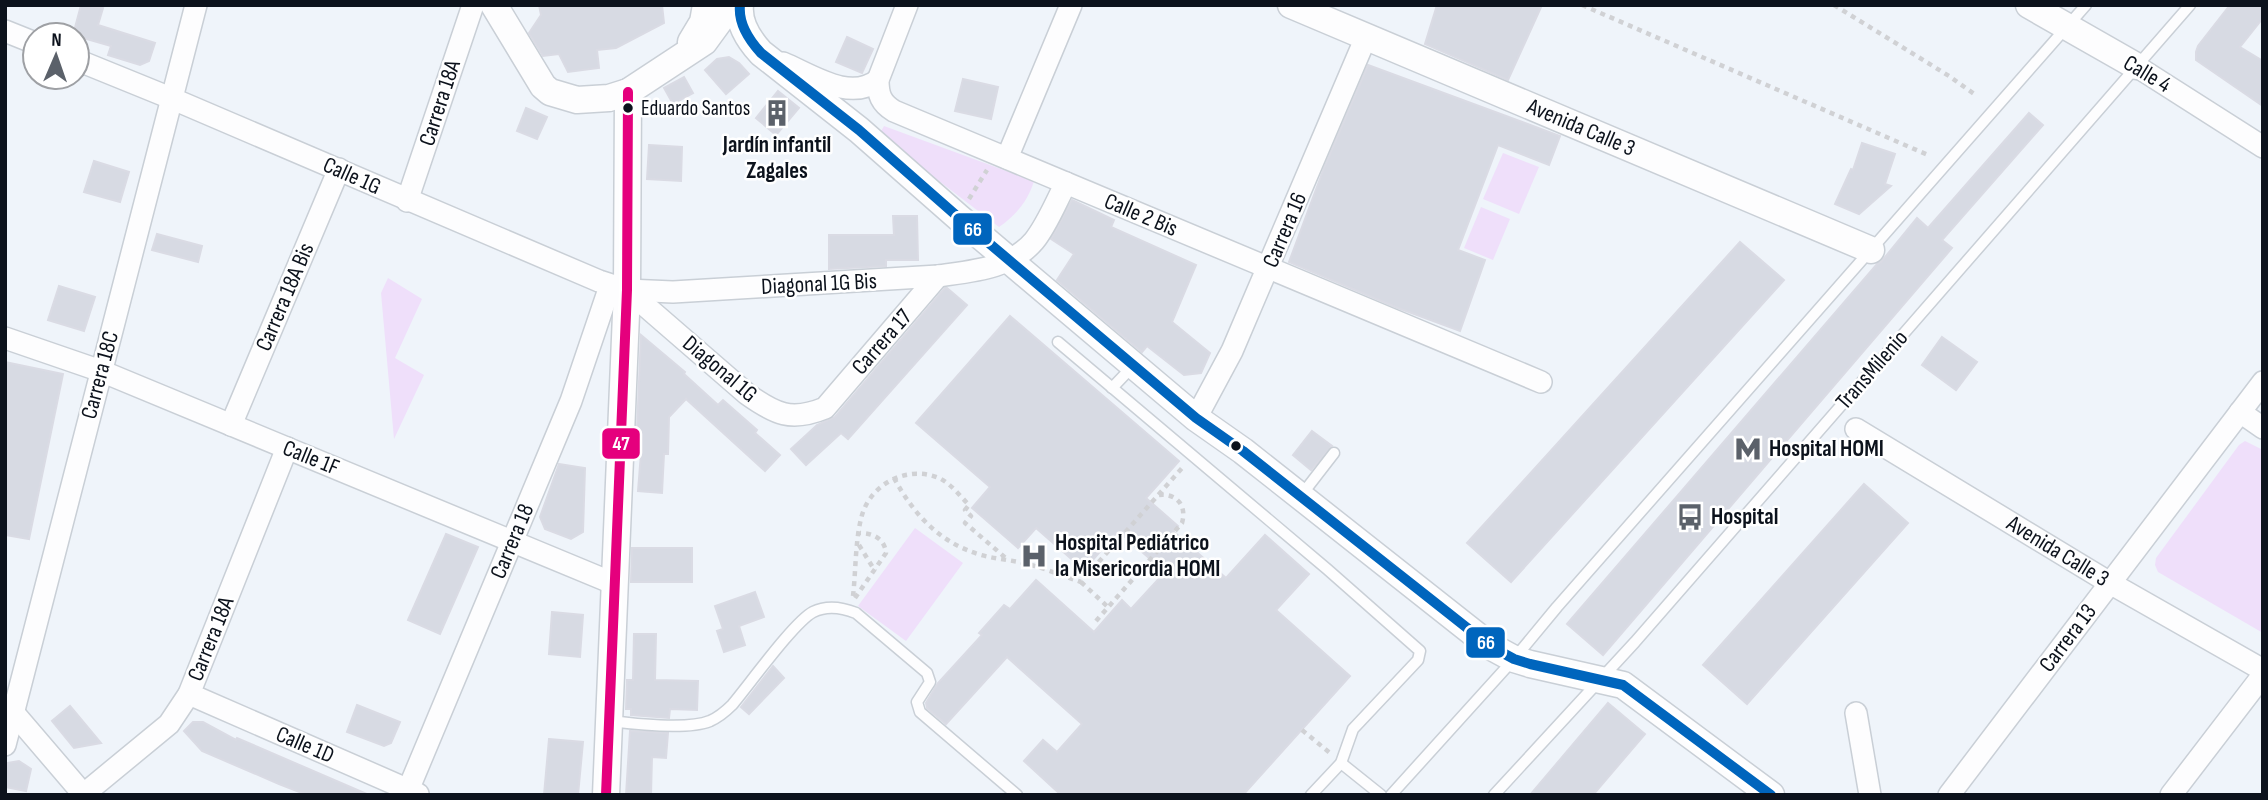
<svg xmlns="http://www.w3.org/2000/svg" width="2268" height="800" viewBox="0 0 2268 800" font-family="'Sofia Sans Condensed',sans-serif">
<style>
.green{fill:#efdffa}
.building{fill:#d7dae3;stroke:#dadbe4;stroke-width:2}
.lines{fill:none;stroke-linecap:round;stroke-linejoin:round}
.service-casing{stroke:#c9cfd6;stroke-width:13}
.minor-casing{stroke:#c9cfd6;stroke-width:24}
.tertiary-casing{stroke:#c9cfd6;stroke-width:29}
.path{stroke:#d0d1d4;stroke-width:4.5;stroke-dasharray:5 5;stroke-linecap:butt}
.service{stroke:#fdfdfe;stroke-width:10}
.minor{stroke:#fdfdfe;stroke-width:21}
.tertiary{stroke:#fdfdfe;stroke-width:26}
.bus-1-casing{stroke:#fff;stroke-width:16}
.bus-2-casing{stroke:#fff;stroke-width:16}
.bus-1{stroke:#0065bd;stroke-width:10}
.bus-2{stroke:#e5007d;stroke-width:10}
.bus-dot{fill:#0c121c;stroke:#fff;stroke-width:2.5}
.labels{text-anchor:middle;dominant-baseline:central;stroke-width:5;stroke-linejoin:round;paint-order:stroke}
.bus-label{font-size:21px;fill:#0c121c;stroke:#fff;text-anchor:start}
.street-label{font-size:23px;fill:#0c121c;stroke:#fff}
.poi-label{font-size:23px;font-weight:bold;fill:#0c121c;stroke:#fff;text-anchor:start}
.line-badge{stroke:#fff;stroke-width:2.5}
.badge-label{font-size:19px;text-anchor:middle;font-weight:bold;fill:#fff}
</style>
<rect width="100%" height="100%" fill="#eff4fa"/>
<g class="green">
<path d="M884,126L1034,181C1028,201 1016,215 999,227L879,135Z"/>
<polygon points="1503,153 1539,167 1519,214 1483,199"/>
<polygon points="1481,207 1510,219 1493,260 1464,248"/>
<polygon points="388,278 422,299 395,358 424,375 394,439 381,293"/>
<polygon points="2245,441 2263,450 2263,633 2158,572 2155,565 2156,558 2239,445"/>
<polygon points="915,528 963,563 906,641 858,606"/>
</g>
<g class="building">
<polygon points="81,5 103,8 98,25 155,43 149,61 140,65 108,55 111,46 73,35"/>
<polygon points="539,5 662,5 664,23 616,48 597,50 599,68 568,72 559,54 543,56 529,33 541,15"/>
<polygon points="1437,5 1542,5 1508,80 1425,44"/>
<polygon points="2230,5 2263,5 2263,18 2240,47 2263,61 2263,106 2196,60 2196,52 2198,46"/>
<polygon points="847,37 873,49 862,73 836,62"/>
<polygon points="729,57 739,63 749,74 726,94 705,70 717,59"/>
<polygon points="1368,65 1560,136 1549,165 1498,145 1458,250 1485,260 1460,331 1398,308 1289,262 1324,168"/>
<polygon points="684,77 693,93 673,104 664,88"/>
<polygon points="963,79 998,87 991,119 955,111"/>
<polygon points="778,91 799,108 776,135 756,118"/>
<polygon points="526,108 547,117 537,139 517,131"/>
<polygon points="2029,113 2043,125 1942,240 1952,248 1603,655 1567,624 1877,264 1881,262 1917,218 1928,228"/>
<polygon points="1862,143 1895,154 1885,184 1891,186 1859,214 1835,204 1851,169 1853,170"/>
<polygon points="649,145 682,147 681,181 647,179"/>
<polygon points="94,161 129,172 120,202 84,192"/>
<polygon points="1072,200 1114,220 1111,227 1196,265 1172,322 1210,353 1201,373 1184,375 1147,346 1142,352 1057,280 1074,254 1051,239"/>
<polygon points="893,216 917,216 918,260 886,260 886,266 829,269 829,235 894,235"/>
<polygon points="157,234 202,246 198,262 152,250"/>
<polygon points="1740,242 1784,280 1511,582 1467,543"/>
<polygon points="59,286 95,297 84,331 48,320"/>
<polygon points="945,288 947,288 967,305 848,439 841,433 806,465 791,449 817,425 835,417"/>
<polygon points="1010,316 1179,461 1146,498 1178,526 1173,531 1226,578 1265,535 1309,574 1276,610 1350,676 1243,795 1061,795 1024,761 1043,740 1057,752 1082,724 1007,657 946,724 927,708 926,703 938,683 982,635 979,633 1004,605 1010,609 1036,580 1094,632 1122,600 1131,609 1165,572 1118,531 1084,570 1036,528 1018,548 972,508 990,487 916,423"/>
<polygon points="641,335 685,372 684,374 718,405 723,400 757,430 755,433 780,455 765,471 686,399 669,417 668,454 664,454 662,493 638,491 641,453 636,453"/>
<polygon points="1942,337 1977,362 1956,390 1922,365"/>
<polygon points="5,362 63,374 29,539 5,535"/>
<polygon points="1312,431 1332,446 1311,470 1293,455"/>
<polygon points="559,464 585,468 583,532 571,539 545,529 540,517"/>
<polygon points="1864,484 1908,523 1747,704 1703,665"/>
<polygon points="446,534 478,547 440,634 408,620"/>
<polygon points="632,548 692,548 692,582 631,582"/>
<polygon points="755,592 764,617 739,626 745,645 724,652 717,631 723,629 715,606"/>
<polygon points="552,612 583,615 580,657 549,654"/>
<polygon points="634,634 656,634 655,680 698,681 697,710 670,709 669,718 631,715 631,709 626,709 627,680 633,680"/>
<polygon points="773,666 784,678 749,714 741,707"/>
<polygon points="1608,703 1645,734 1593,795 1530,795"/>
<polygon points="357,705 400,722 391,743 384,746 347,732"/>
<polygon points="70,706 101,743 74,748 52,721"/>
<polygon points="193,722 203,722 236,740 237,738 369,795 307,795 279,784 202,751 184,731"/>
<polygon points="630,731 668,733 666,758 652,757 651,795 626,795"/>
<polygon points="549,739 583,742 578,795 544,795"/>
<polygon points="19,761 31,769 26,791 5,787 5,770 8,763"/>
</g>
<g class="lines">
<defs>
<g id="service">
<polyline points="1058,342 1327,569 1420,651 1418,660 1353,729 1341,763 1311,795"/>
<polyline points="1112,388 1133,366"/>
<polyline points="1300,497 1334,453"/>
<path d="M610,721C634,724 688,730 710,721C719,717 726,711 732,705C749,685 794,622 813,612C827,605 841,607 856,613L927,673L930,682L917,702L920,712L1017,795"/>
<polyline points="1341,763 1381,795"/>
<polyline points="1391,795 1514,659 1557,607 2086,5"/>
<polyline points="1494,795 1635,642 2190,5"/>
</g>
<g id="minor">
<path d="M907,5L878,80C878,95 881,103 894,111L1541,382"/>
<polyline points="5,31 35,43"/>
<path d="M77,60L173,99L599,281L627,290L673,292L938,276C972,271 1010,269 1034,241C1047,225 1056,202 1066,183"/>
<path d="M783,63C812,75 850,102 878,80"/>
<polyline points="2136,66 2263,147"/>
<polyline points="1007,158 1071,5"/>
<polyline points="407,201 473,5"/>
<path d="M627,290L747,394C775,414 791,422 825,408L938,276"/>
<polyline points="5,338 101,371 615,584"/>
<polyline points="2240,412 2263,428"/>
<polyline points="1196,418 1232,351 1366,37"/>
<polyline points="231,425 339,169"/>
<path id="s1" d="M1856,429L2110,583L2263,670"/>
<polyline points="189,694 418,794"/>
<polyline points="7,705 84,795"/>
<polyline points="1856,713 1870,795"/>
<polyline points="5,745 196,5"/>
<polyline points="84,794 169,724 189,694 287,448"/>
<path id="s2" d="M406,795L571,401L610,286"/>
<polyline points="1949,795 2263,382"/>
<polyline points="2171,795 2263,675"/>
</g>
<g id="tertiary">
<polyline points="494,5 543,86 550,92 577,100 609,98 628,92 704,42 731,5"/>
<path d="M740,5C738,24 749,40 761,53L859,130L958,217L1196,418L1243,451L1490,646L1514,659L1530,664L1623,685L1771,795"/>
<path id="s3" d="M1291,5L1871,250"/>
<polyline points="2029,5 2136,66"/>
<polyline points="691,42 703,22 706,5"/>
<polyline points="606,795 627,290 628,92"/>
</g>
</defs>
<use href="#service" class="service-casing"/>
<use href="#minor" class="minor-casing"/>
<use href="#tertiary" class="tertiary-casing"/>
<g class="path">
<polyline points="1582,5 1928,155"/>
<polyline points="1834,5 1949,76 1977,96"/>
<polyline points="969,199 987,170"/>
<path d="M894,478C914,515 940,543 981,555C996,559 1010,560 1024,563C1044,568 1063,576 1081,582L1183,467"/>
<polyline points="859,545 875,571"/>
<polyline points="1081,582 1108,607"/>
<path d="M853,596C856,570 855,540 862,515C872,482 910,464 941,479C952,485 960,496 969,505L965,510L971,516L965,523L1008,560"/>
<path d="M855,598L886,553C885,539 873,533 860,533"/>
<path d="M1096,621L1182,523C1187,506 1177,493 1159,495"/>
<polyline points="1302,730 1330,753"/>
</g>
<use href="#service" class="service"/>
<use href="#minor" class="minor"/>
<use href="#tertiary" class="tertiary"/>
<defs>
<path id="bus-1" d="M740,5C738,24 749,40 761,53L859,130L958,217L1196,418L1243,451L1490,646L1514,659L1530,664L1623,685L1771,795"/>
<polyline id="bus-2" points="606,795 627,290 628,92"/>
</defs>
<use href="#bus-1" class="bus-1-casing"/>
<use href="#bus-2" class="bus-2-casing"/>
<use href="#bus-1" class="bus-1"/>
<use href="#bus-2" class="bus-2"/>
</g>
<defs>
<symbol id="building-bare" viewBox="-9 -9 18 18"><path d="M-4-6H4V6H1V3H-1V6H-4ZM-2.5-4.3h1.7v1.8h-1.7ZM.8-4.3h1.7v1.8H.8ZM-2.5-1h1.7V.8h-1.7ZM.8-1h1.7V.8H.8Z" fill="#5b616a" stroke="#fff" stroke-width="2.5" paint-order="stroke"/></symbol>
<symbol id="metro-bare" viewBox="-9 -9 18 18"><path d="M-5.5 5V-5H-3L0 0L3-5H5.5V5H3V-.5L0 4L-3-.5V5Z" fill="#5b616a" stroke="#fff" stroke-width="2.5" paint-order="stroke"/></symbol>
<symbol id="bus-bare" viewBox="-9 -9 18 18"><path d="M-5-6H5V4H4V6H2V4H-2V6H-4V4H-5ZM-3.5-4V0h7V-4ZM-3.5 1.2v1.5H-2V1.2ZM2 1.2v1.5H3.5V1.2Z" fill="#5b616a" stroke="#fff" stroke-width="2.5" paint-order="stroke"/></symbol>
<symbol id="hospital-bare" viewBox="-9 -9 18 18"><path d="M-5-5h3v3.5h4V-5h3V5h-3V1.5h-4V5h-3Z" fill="#5b616a" stroke="#fff" stroke-width="2.5" paint-order="stroke"/></symbol>
</defs>
<g fill-rule="evenodd">
<use href="#building-bare" x="758" y="94" width="38" height="38"/>
<use href="#metro-bare" x="1729" y="430" width="38" height="38"/>
<use href="#bus-bare" x="1671" y="498" width="38" height="38"/>
<use href="#hospital-bare" x="1015" y="537" width="38" height="38"/>
</g>
<g class="bus-dot">
<circle cx="628" cy="108" r="6"/>
<circle cx="1236" cy="446" r="6"/>
</g>
<g class="labels">
<g class="bus-label">
<text x="641" y="108">Eduardo Santos</text>
</g>
<g class="street-label">
<text transform="translate(2147 74) rotate(31)">Calle 4</text>
<text transform="translate(440 103) rotate(-72)">Carrera 18A</text>
<text stroke="none"><textPath href="#s3" startOffset="315">Avenida Calle 3</textPath></text>
<text transform="translate(352 176) rotate(24)">Calle 1G</text>
<text transform="translate(1141 215) rotate(23)">Calle 2 Bis</text>
<text transform="translate(1285 230) rotate(-67)">Carrera 16</text>
<text transform="translate(819 284) rotate(-3)">Diagonal 1G Bis</text>
<text transform="translate(285 297) rotate(-67)">Carrera 18A Bis</text>
<text transform="translate(882 342) rotate(-49)">Carrera 17</text>
<text transform="translate(720 369) rotate(40)">Diagonal 1G</text>
<text transform="translate(1872 370) rotate(-49)">TransMilenio</text>
<text transform="translate(100 375) rotate(-75)">Carrera 18C</text>
<text transform="translate(311 458) rotate(22)">Calle 1F</text>
<text stroke="none"><textPath href="#s2" startOffset="275">Carrera 18</textPath></text>
<text stroke="none"><textPath href="#s1" startOffset="236">Avenida Calle 3</textPath></text>
<text transform="translate(2068 638) rotate(-53)">Carrera 13</text>
<text transform="translate(211 639) rotate(-68)">Carrera 18A</text>
<text transform="translate(305 745) rotate(23)">Calle 1D</text>
</g>
<g class="poi-label">
<text x="777" y="145" text-anchor="middle">Jardín infantil<tspan x="777" dy="26">Zagales</tspan></text>
<text x="1769" y="449">Hospital HOMI</text>
<text x="1711" y="517">Hospital</text>
<text x="1055" y="543">Hospital Pediátrico<tspan x="1055" dy="26">la Misericordia HOMI</tspan></text>
</g>
</g>
<g class="line-badge">
<rect x="952" y="212" width="41" height="34" rx="7" fill="#0065bd"/>
<rect x="601" y="427" width="40" height="33" rx="7" fill="#e5007d"/>
<rect x="1465" y="626" width="41" height="33" rx="7" fill="#0065bd"/>
</g>
<g class="badge-label">
<text x="973" y="236">66</text>
<text x="621" y="450">47</text>
<text x="1486" y="649">66</text>
</g>
<rect width="2268" height="800" fill="none" stroke="#0c121c" stroke-width="14"/>
<g transform="translate(56 56) rotate(2)"><circle r="33" fill="#ffffff" stroke="#9ea0a4" stroke-width="2"/>
<path d="M0-5L12 26L0 18L-12 26Z" fill="#5b616a"/>
<text y="-10" font-size="19" font-weight="bold" text-anchor="middle" fill="#0c121c">N</text>
</g>
</svg>
